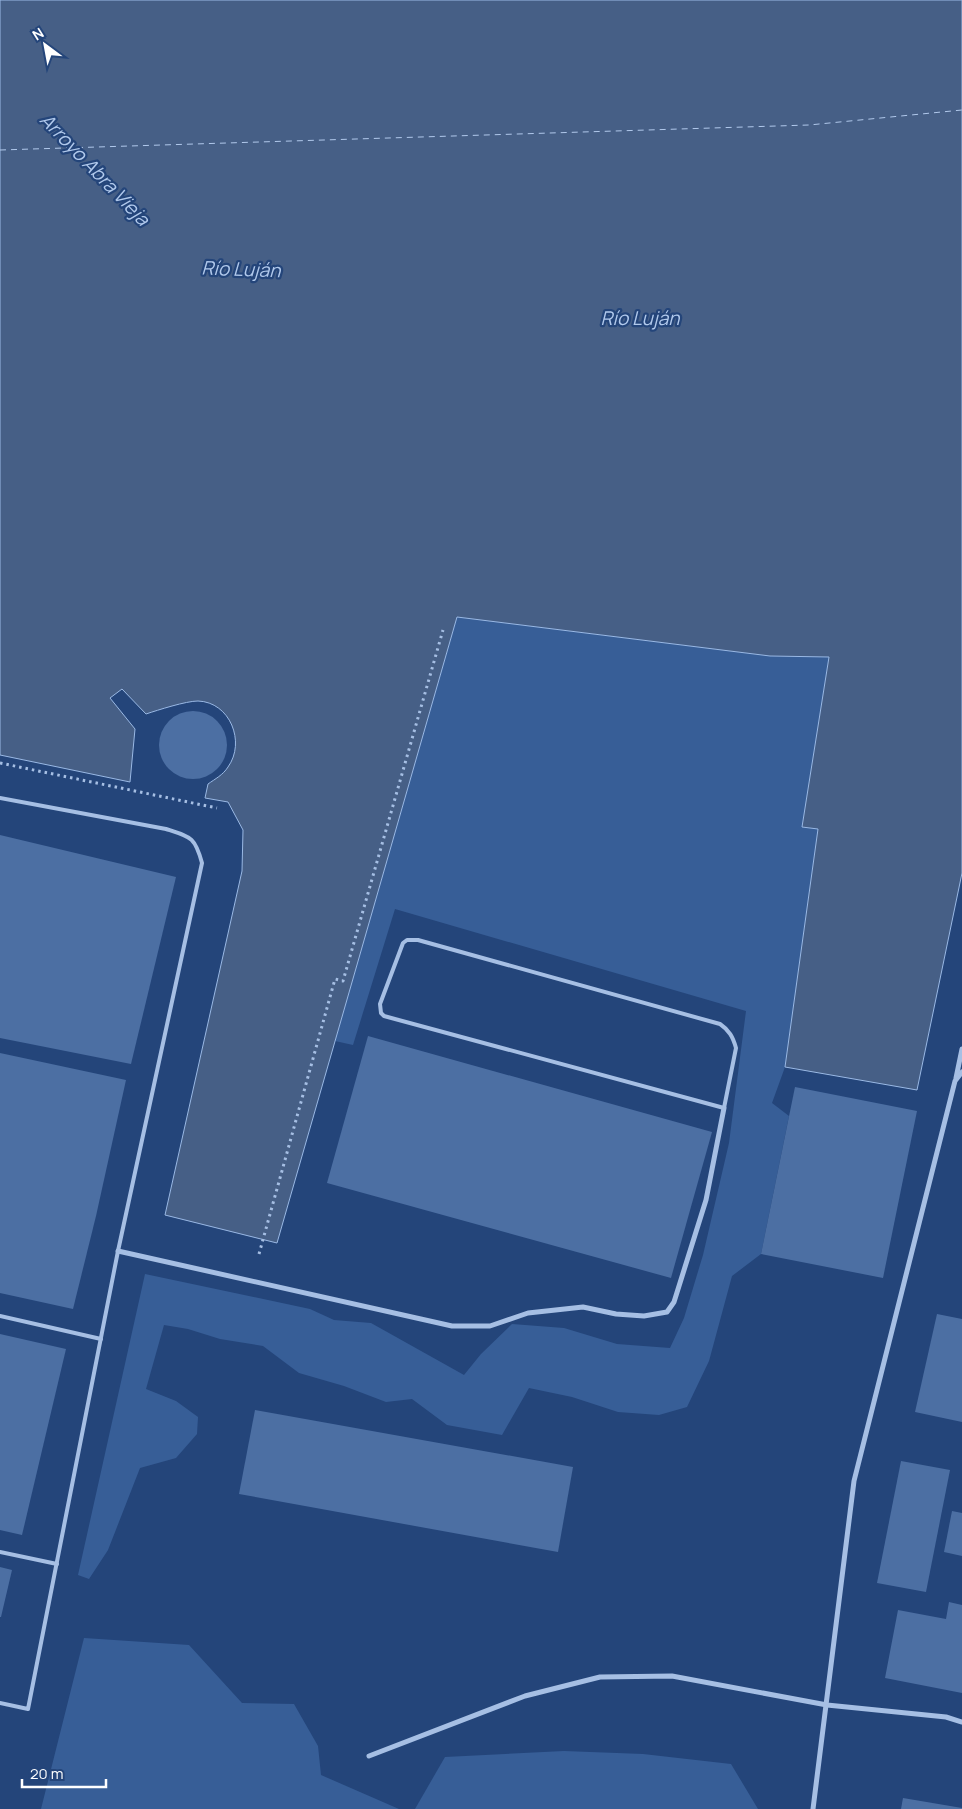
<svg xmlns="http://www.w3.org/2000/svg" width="962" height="1809" viewBox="0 0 962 1809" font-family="Manrope,sans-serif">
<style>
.green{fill:#375e97}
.water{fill:#465f86;stroke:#9ab9e5}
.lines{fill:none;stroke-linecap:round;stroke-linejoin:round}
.ferry{stroke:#b1c9ec;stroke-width:1;stroke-dasharray:6 5;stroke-linecap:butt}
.building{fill:#4c6fa3}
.path{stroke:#a6bfe4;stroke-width:3;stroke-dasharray:2.5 4;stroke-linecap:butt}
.service{stroke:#a6bfe4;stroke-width:4}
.minor{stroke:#a6bfe4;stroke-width:5}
.labels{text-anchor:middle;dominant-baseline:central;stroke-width:4.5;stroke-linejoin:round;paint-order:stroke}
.water-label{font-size:19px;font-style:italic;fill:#b1c9ec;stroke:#24457a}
</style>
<rect width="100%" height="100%" fill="#24457a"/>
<g class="green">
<polygon points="457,617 770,656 829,657 802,827 818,829 785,1067 772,1103 789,1116 761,1254 732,1276 709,1361 687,1407 659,1415 618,1412 572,1397 529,1388 502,1435 447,1425 412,1399 386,1402 344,1386 299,1373 263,1346 220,1339 188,1329 164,1325 146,1389 176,1401 198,1417 197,1434 176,1458 140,1468 108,1550 89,1579 78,1575 145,1274 310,1309 334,1320 371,1323 464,1375 481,1354 512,1324 564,1328 617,1344 670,1348 684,1318 703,1255 729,1143 746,1011 395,909 353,1045 335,1041"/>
<polygon points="84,1638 189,1645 242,1703 294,1704 318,1746 321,1775 399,1809 41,1809"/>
<polygon points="564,1751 643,1754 731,1764 758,1809 415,1809 445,1757"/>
</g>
<path class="water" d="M0,0H962V873L917,1090L785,1067L818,829L802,827L829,657L770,656L457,617L277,1243L165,1215L242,871L243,830L228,802L205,798L208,784C215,779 223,775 228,767C246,742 230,702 198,701C186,701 158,710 146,714L122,689L110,698L135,729L130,782L0,755Z"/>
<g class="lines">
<polyline class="ferry" points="0,150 809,125 962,110"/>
</g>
<g class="building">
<circle cx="193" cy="745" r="34"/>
<polygon points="0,835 176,877 131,1064 0,1038"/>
<polygon points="368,1036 712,1132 671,1278 327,1183"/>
<polygon points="0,1053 126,1080 96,1216 73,1309 0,1293"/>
<polygon points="795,1087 917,1111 883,1278 761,1254"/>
<polygon points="937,1314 962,1319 962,1422 915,1412"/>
<polygon points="0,1334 66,1349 22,1535 0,1530"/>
<polygon points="255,1410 573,1467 558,1552 239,1494"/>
<polygon points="901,1461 950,1470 926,1592 877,1583"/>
<polygon points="952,1511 962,1513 962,1556 944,1552"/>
<polygon points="0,1567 12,1570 1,1617 0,1617"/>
<polygon points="949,1602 962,1605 962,1693 885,1678 898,1610 946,1619"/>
<polygon points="903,1798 962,1808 962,1809 901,1809"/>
</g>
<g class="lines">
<g class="path">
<polyline points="0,763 217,808"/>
<polyline points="259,1254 335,979 343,981 443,630"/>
</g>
<g class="service">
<path d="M0,798L166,829C191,837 195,837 202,863L118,1251L28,1709L0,1703"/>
<path d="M407,940H418L720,1024C729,1030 733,1037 736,1048L724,1108L384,1016L381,1013L380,1004L403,943Z"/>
<polyline points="0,1316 101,1339"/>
<polyline points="0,1552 57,1564"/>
</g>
<g class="minor">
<polyline points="956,1078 962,1049"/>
<polyline points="118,1251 452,1326 490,1326 528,1313 583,1307 616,1314 644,1316 667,1312 674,1302 706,1200 724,1108"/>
<polyline points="369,1756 525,1696 600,1677 672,1676 827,1705 946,1717 962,1722"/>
<polyline points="813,1809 854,1481 955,1081 962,1072"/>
</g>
</g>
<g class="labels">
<g class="water-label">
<text transform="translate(95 169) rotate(46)">Arroyo Abra Vieja</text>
<text transform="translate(241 269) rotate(2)">Río Luján</text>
<text x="640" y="318">Río Luján</text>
</g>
</g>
<g transform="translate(45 45) rotate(328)" stroke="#24457a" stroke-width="4" paint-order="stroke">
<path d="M0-4L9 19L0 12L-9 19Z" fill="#ffffff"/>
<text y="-8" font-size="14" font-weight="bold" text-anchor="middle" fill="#ffffff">N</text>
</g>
<path d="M22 1779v8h84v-8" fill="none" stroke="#ffffff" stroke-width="2.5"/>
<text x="30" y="1779" font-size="15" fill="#ffffff" stroke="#24457a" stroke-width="4" paint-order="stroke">20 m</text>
</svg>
